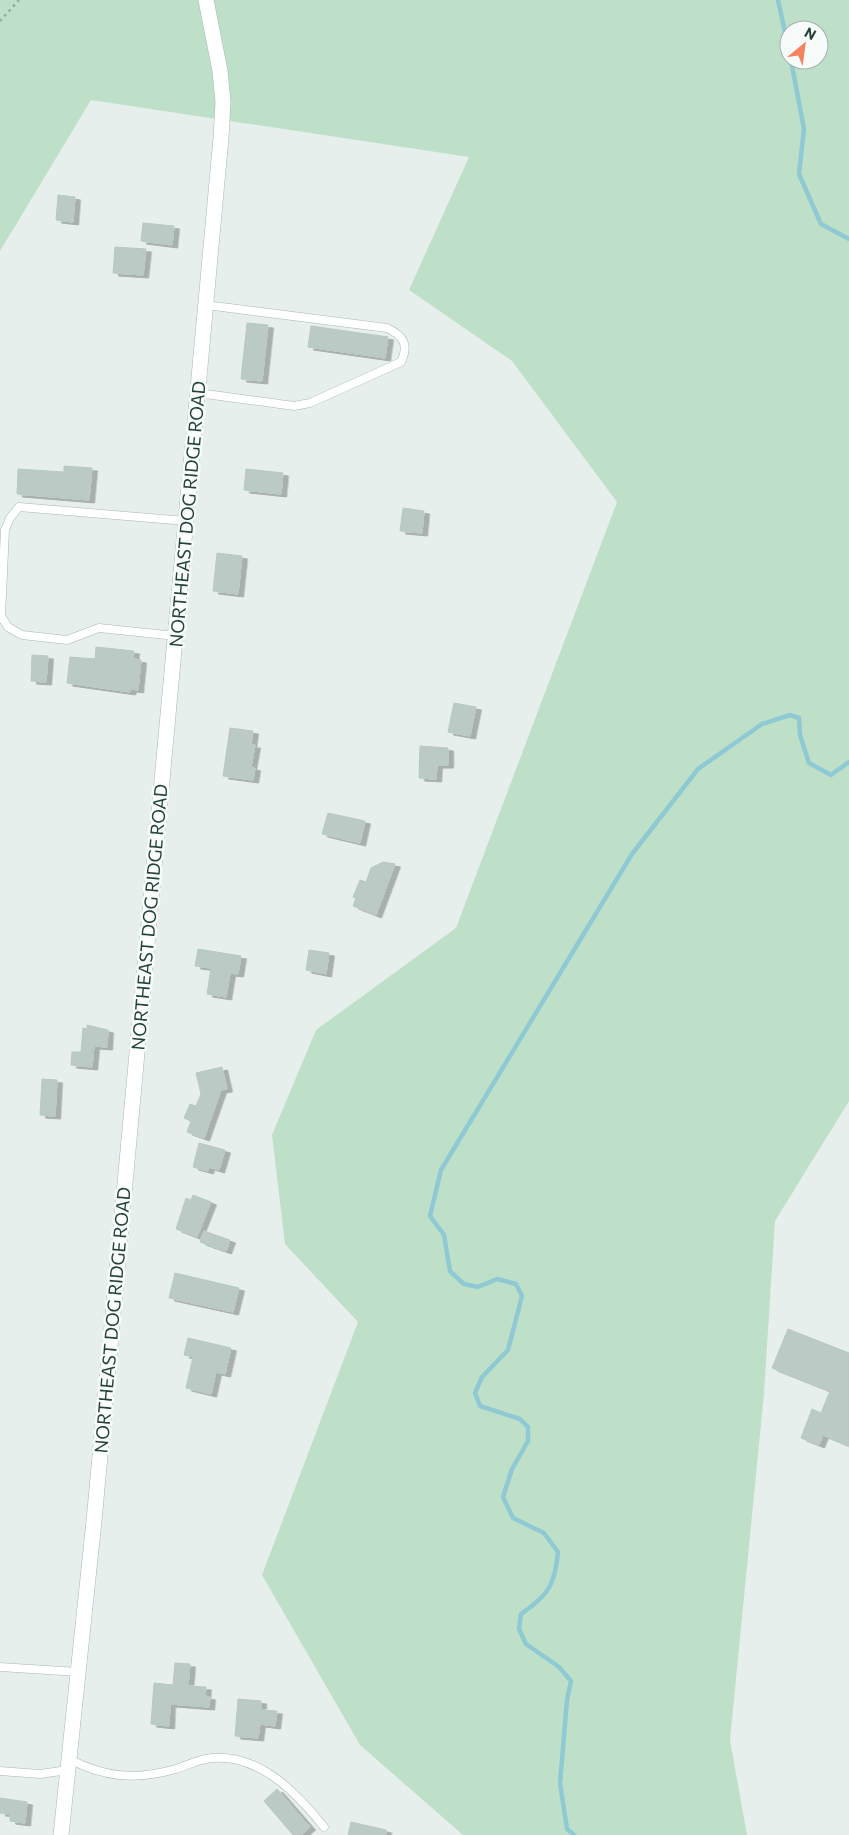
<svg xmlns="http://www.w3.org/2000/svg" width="849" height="1835" viewBox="0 0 849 1835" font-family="Commissioner,sans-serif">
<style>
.green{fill:#bfe0c8;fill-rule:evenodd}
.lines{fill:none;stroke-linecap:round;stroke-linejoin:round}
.stream{stroke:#8ec9d4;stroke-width:4.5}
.building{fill:#bbcac4;stroke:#b8c9c2;filter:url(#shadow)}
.lane-casing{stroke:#a8b8b2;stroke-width:9}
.secondary-casing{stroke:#a4bbb3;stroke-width:16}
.path{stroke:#86b3a5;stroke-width:2.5;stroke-dasharray:2.5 4;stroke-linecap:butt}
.lane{stroke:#fff;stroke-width:8}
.secondary{stroke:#fff;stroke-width:15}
.labels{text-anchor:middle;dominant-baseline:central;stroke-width:5;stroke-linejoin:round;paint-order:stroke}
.street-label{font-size:18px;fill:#24423a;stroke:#f7fbf9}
</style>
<defs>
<filter id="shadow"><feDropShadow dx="5.5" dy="3" stdDeviation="0" flood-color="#0004"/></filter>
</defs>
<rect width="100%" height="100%" fill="#e6efeb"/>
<path class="green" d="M0,0H849V1101L775,1221L764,1393L730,1740L747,1835H463L360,1745L262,1575L358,1322L285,1244L272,1135L316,1030L456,928L617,502L512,361L409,290L469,157L91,100L0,251ZM789,30H819V60H789Z"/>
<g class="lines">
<g class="stream">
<polyline points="778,0 789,51"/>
<polyline points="791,60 804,129 799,174 821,224 849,239"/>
<path d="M574,1835L567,1829L560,1783L567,1700L571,1681L559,1667L526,1644L519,1629L521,1614C549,1595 555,1584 558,1552L544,1533L513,1518L503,1497L512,1469L528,1441V1427L520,1419L480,1406L475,1393L482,1377L508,1350L522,1296L516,1284L497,1279L478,1287L464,1284L450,1271L444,1235L430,1216L441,1170L632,854L698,769L762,724L790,715L799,718L800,735L809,763L831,775L849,762"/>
</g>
</g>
<g class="building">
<polygon points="58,195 75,197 73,222 56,220"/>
<polygon points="143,223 174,226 172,245 141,241"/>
<polygon points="115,247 146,249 143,275 113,273"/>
<polygon points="247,323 268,325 262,381 241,379"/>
<polygon points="311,326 388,337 385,358 308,347"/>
<polygon points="64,466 92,468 89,500 17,494 18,469 64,472"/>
<polygon points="246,469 283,473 281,494 244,490"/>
<polygon points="403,508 424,511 422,533 400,531"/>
<polygon points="217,553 242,556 238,594 213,591"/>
<polygon points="96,647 134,651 133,659 141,660 138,690 131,689 130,692 67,683 70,657 95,659"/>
<polygon points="32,655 48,656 46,682 31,681"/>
<polygon points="454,703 476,707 470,736 448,732"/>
<polygon points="230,728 253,731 251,745 255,745 251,767 255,768 253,780 223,776"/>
<polygon points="420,746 448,748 448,765 437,765 436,779 419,778"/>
<polygon points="328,813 365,821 360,843 322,834"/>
<polygon points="383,862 395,864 376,915 353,906 356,898 353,897 360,880 366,882 371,868"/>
<polygon points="198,949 241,956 238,974 230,973 226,997 207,994 211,968 195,966"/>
<polygon points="309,950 329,953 326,974 306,970"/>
<polygon points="87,1025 108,1030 107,1047 94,1046 92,1067 71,1065 72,1052 81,1052 83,1028 87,1029"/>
<polygon points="222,1067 227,1089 221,1090 204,1138 187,1132 191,1121 184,1118 190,1104 196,1106 201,1094 196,1073"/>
<polygon points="42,1079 57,1080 55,1116 40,1115"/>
<polygon points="199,1143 225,1150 219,1170 209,1167 208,1171 193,1167"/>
<polygon points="193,1195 211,1202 197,1237 176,1229 186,1198 191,1200"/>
<polygon points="204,1231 230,1240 226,1251 200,1242"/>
<polygon points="175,1273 239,1288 233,1312 169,1298"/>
<polygon points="788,1329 849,1353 849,1446 823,1435 819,1445 801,1438 812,1409 821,1413 830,1391 772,1368"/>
<polygon points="188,1338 231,1348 225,1374 216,1372 211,1394 186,1388 193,1357 184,1355"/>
<polygon points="175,1663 190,1664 188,1686 206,1687 205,1696 210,1697 209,1707 170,1704 169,1726 151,1724 154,1683 173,1685"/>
<polygon points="238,1699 261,1701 261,1710 277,1711 275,1726 260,1724 258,1738 235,1736"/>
<polygon points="277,1789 310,1827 301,1835 293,1835 264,1801"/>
<polygon points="0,1798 27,1802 25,1823 10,1821 10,1814 0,1813"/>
<polygon points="351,1822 386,1830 386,1835 348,1835"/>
</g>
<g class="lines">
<defs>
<g id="lane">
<path d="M198,393L294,406L310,403L401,362C409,345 404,336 387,328L206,305"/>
<polyline points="176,636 99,628 67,640 22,635 8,627 1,616 5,530 10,518 19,507 186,521"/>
<polyline points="0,1667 78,1672"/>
<path d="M69,1759C106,1778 136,1780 176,1769C188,1765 199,1759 212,1758C260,1754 297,1793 324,1827"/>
<polyline points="0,1771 40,1774 68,1770"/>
</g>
<polyline id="secondary" points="61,1835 94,1521 221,138 223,102 220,71 206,0"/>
</defs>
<use href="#lane" class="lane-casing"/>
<use href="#secondary" class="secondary-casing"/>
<polyline class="path" points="0,21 19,0"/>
<use href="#lane" class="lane"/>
<use href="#secondary" class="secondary"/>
</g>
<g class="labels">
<g class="street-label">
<text transform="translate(187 514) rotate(-85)">NORTHEAST DOG RIDGE ROAD</text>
<text transform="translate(149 917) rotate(-85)">NORTHEAST DOG RIDGE ROAD</text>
<text transform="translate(112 1320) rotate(-85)">NORTHEAST DOG RIDGE ROAD</text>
</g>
</g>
<g transform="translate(804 45) rotate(29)"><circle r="24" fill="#f7fbf9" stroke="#a3b1ad"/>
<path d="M0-4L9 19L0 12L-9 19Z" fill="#f4845f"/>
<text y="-8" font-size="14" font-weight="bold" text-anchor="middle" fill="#24423a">N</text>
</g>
</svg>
